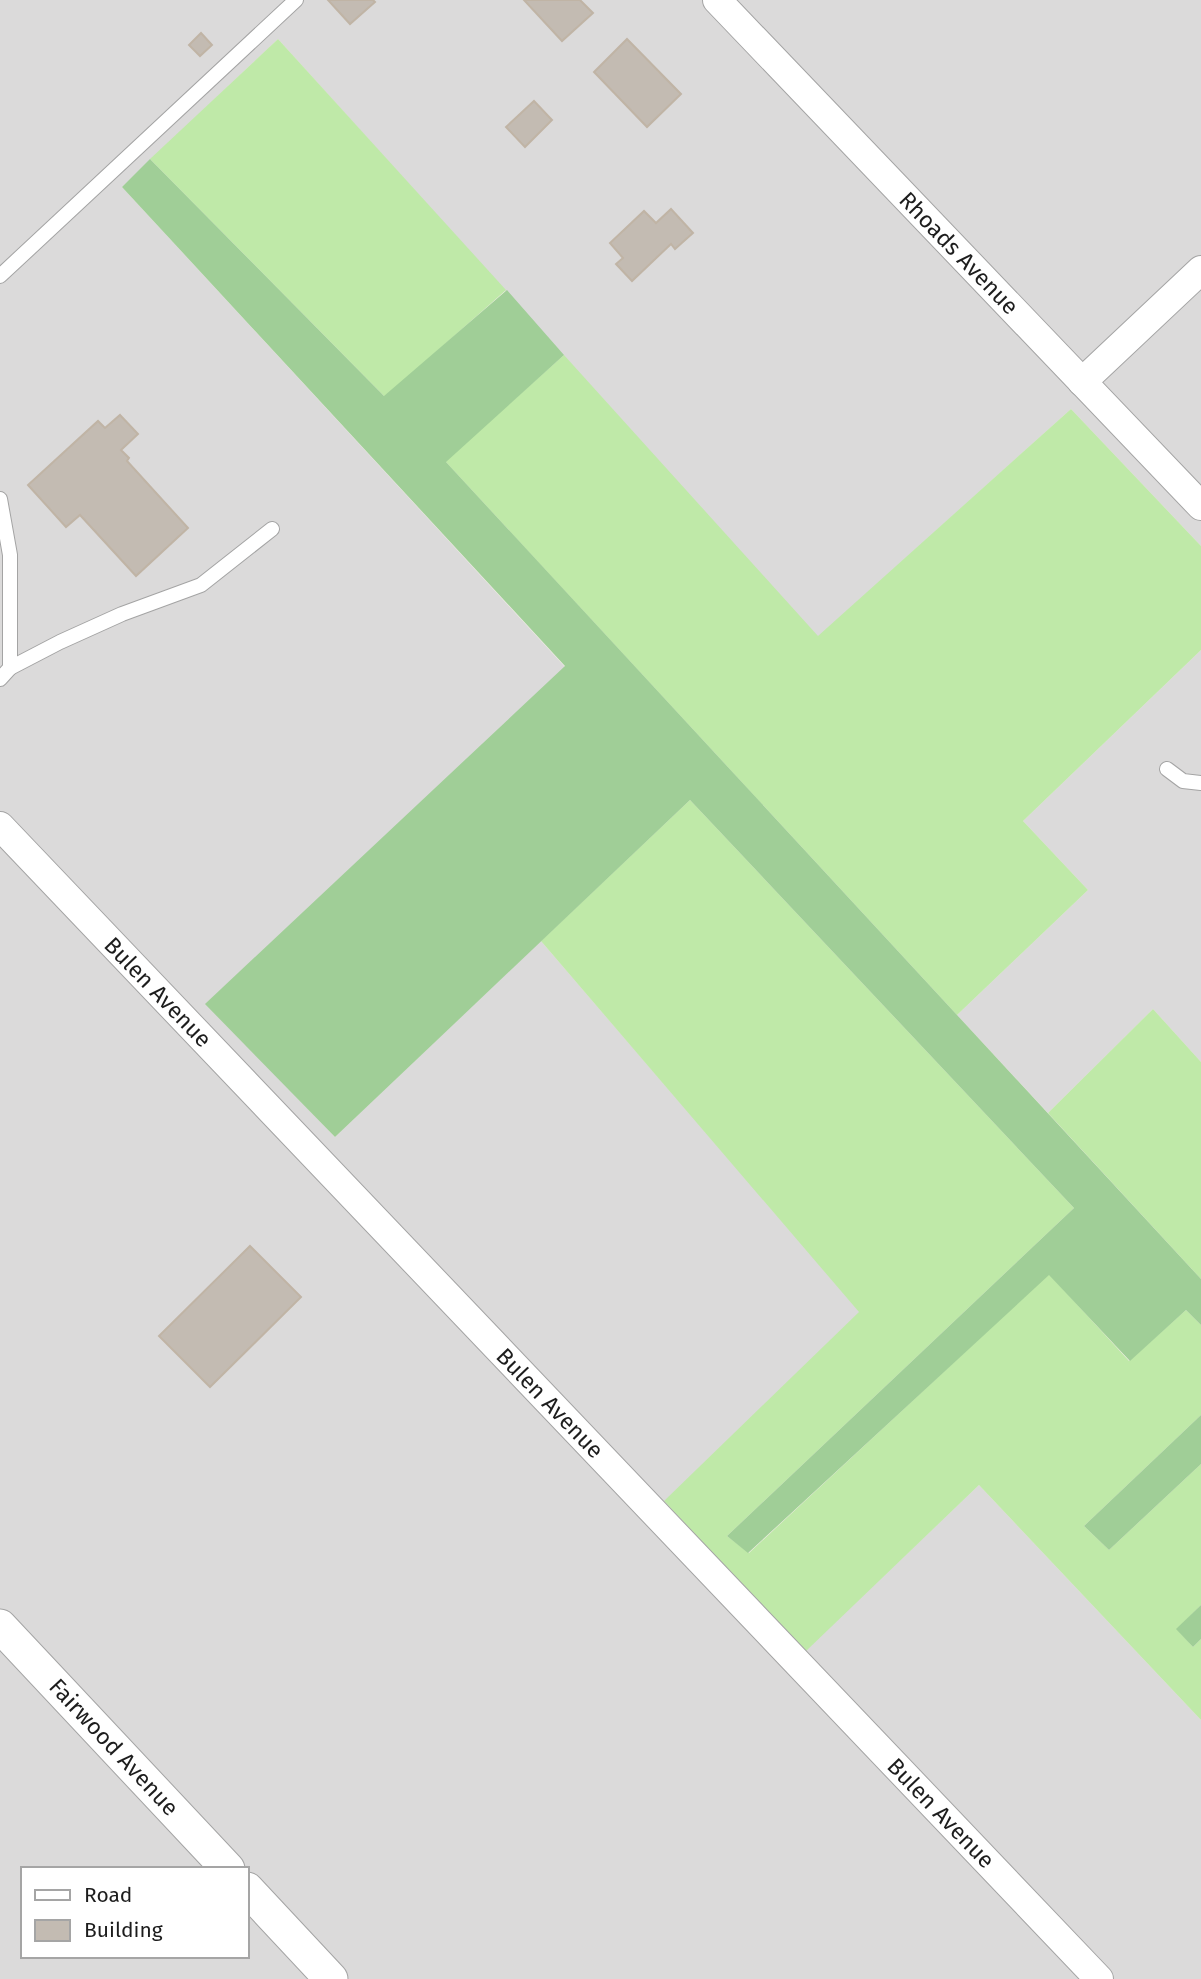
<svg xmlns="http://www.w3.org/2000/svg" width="1201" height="1979" viewBox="0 0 1201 1979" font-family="'Fira Sans',sans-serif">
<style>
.residential{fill:#dbdada;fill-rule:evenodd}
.grass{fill:#bfe9a8}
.forest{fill:#a0ce97}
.building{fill:#c3bbb2;stroke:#c0b4a5;stroke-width:2}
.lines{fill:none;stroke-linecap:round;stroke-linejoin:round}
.service-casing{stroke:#a4a4a4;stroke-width:16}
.minor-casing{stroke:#a4a4a4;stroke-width:30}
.tertiary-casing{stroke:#a4a4a4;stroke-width:35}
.service{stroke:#fff;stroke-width:14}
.minor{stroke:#fff;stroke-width:28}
.tertiary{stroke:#fff;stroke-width:33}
.labels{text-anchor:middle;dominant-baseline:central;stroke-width:6;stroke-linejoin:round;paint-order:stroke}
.street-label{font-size:23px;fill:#1d1d1d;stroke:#fff}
</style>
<rect width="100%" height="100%" fill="#eeece3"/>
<g class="residential">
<path d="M0,0H1201V546L1071,409L818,637L278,39L122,187L565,667L206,1004L335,1137L541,941L860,1312L664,1502L805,1651L979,1485L1201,1720V1979H0ZM23,1869H247V1956H23Z"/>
<polygon points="1201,650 1201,1062 1153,1009 1048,1113 957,1015 1088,890 1023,821"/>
</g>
<g class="grass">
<polygon points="278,39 506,290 385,397 150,159"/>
<polygon points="564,355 818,636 1071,409 1201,546 1201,650 1023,821 1088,890 957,1015 445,461"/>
<polygon points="690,800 1074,1208 727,1536 749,1553 1049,1274 1129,1361 1186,1310 1201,1325 1201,1415 1084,1526 1109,1550 1201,1464 1201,1605 1177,1629 1193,1647 1201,1639 1201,1720 979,1485 805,1652 664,1501 859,1312 541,941"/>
<polygon points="1153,1009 1201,1062 1201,1279 1048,1113"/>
</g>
<g class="forest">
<polygon points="150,159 384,396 507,290 564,355 446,462 1201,1279 1201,1325 1186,1310 1130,1361 1049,1275 748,1553 727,1536 1074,1208 690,800 335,1137 205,1004 565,666 122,187"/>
<polygon points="1201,1415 1201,1464 1109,1550 1084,1526"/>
<polygon points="1201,1605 1201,1639 1193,1647 1176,1629"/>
</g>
<g class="building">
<polygon points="328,0 373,0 375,2 350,24"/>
<polygon points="524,0 580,0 593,13 562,41"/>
<polygon points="201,33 212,45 200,56 189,45"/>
<polygon points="627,39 681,94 647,127 594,72"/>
<polygon points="534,101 552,120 525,147 506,127"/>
<polygon points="671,209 693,233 675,249 671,244 632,281 616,264 623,258 610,243 644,211 656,223"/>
<polygon points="120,415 138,434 121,450 129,458 127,461 188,528 136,576 80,515 66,527 28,485 98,421 105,428"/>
<polygon points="250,1246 301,1297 210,1387 159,1336"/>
</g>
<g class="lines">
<defs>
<g id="service">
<polyline points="0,276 296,0"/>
<polyline points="0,499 10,555 10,668 0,679"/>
<polyline points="10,668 60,642 122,614 201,585 272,529"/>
<polyline points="1167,769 1183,781 1201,783"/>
</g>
<g id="minor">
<polyline points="717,0 1201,506"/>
<polyline points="1082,382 1201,270"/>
<polyline points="0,826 1099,1979"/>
</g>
<g id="tertiary">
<polyline points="0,1626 228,1869"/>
<polyline points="247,1889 331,1979"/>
</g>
</defs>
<use href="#service" class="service-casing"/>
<use href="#minor" class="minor-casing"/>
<use href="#tertiary" class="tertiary-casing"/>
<use href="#service" class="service"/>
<use href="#minor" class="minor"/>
<use href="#tertiary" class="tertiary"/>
</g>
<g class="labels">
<g class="street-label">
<text transform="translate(959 253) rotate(46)">Rhoads Avenue</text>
<text transform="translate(158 992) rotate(46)">Bulen Avenue</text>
<text transform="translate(550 1403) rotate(46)">Bulen Avenue</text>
<text transform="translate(114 1747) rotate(47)">Fairwood Avenue</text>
<text transform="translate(941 1813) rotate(46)">Bulen Avenue</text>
</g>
</g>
<rect x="21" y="1867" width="228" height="91" fill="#ffffff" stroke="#a5a5a5" stroke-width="2"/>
<rect x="35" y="1890" width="35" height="10" fill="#ffffff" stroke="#a5a5a5" stroke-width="2"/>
<text x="84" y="1902" font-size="21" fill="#1d1d1d">Road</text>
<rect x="35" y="1920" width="35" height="21" fill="#c3bbb2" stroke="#a5a5a5" stroke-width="2"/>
<text x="84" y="1937" font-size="21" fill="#1d1d1d">Building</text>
</svg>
